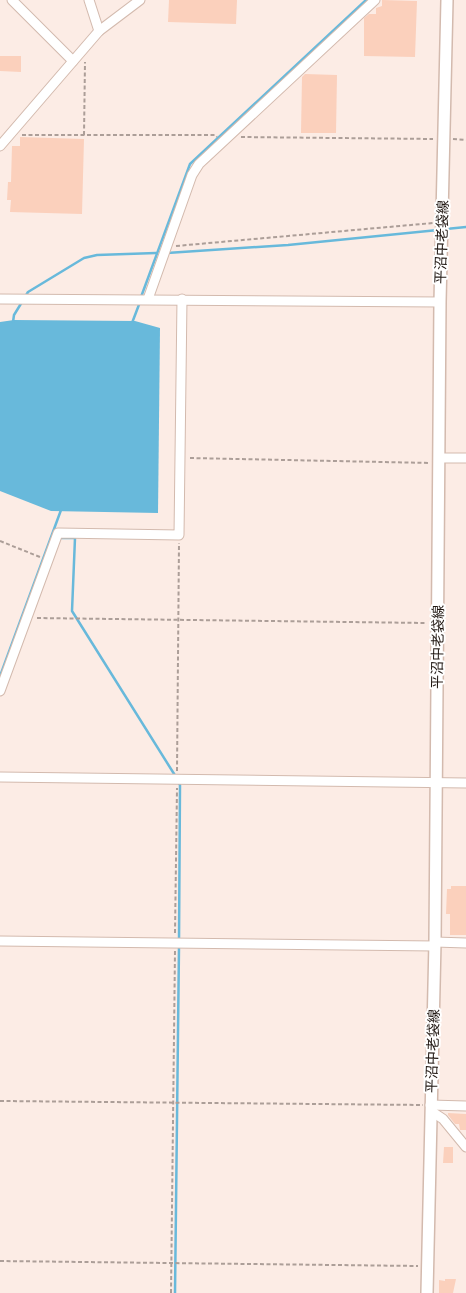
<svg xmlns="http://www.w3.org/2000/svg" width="466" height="1293" viewBox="0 0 466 1293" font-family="Lato,'Noto Sans JP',sans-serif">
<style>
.water{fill:#68b9db}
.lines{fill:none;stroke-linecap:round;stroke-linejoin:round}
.stream{stroke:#68b9db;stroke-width:2.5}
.building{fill:#fbd0bc}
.minor-casing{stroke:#d3baae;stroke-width:11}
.major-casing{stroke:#d3baae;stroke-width:14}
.path{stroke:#ac9e98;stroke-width:2;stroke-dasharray:4 2.5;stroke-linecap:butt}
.minor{stroke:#fff;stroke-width:9}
.major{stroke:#fff;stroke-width:11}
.labels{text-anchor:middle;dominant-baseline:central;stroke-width:4;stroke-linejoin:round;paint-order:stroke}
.street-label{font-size:14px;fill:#1f1611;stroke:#fff}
</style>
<rect width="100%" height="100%" fill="#fcece5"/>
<polygon class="water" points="14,320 135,321 160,328 158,513 51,511 0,491 0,322"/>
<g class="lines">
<g class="stream">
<polyline points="446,229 466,227"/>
<polyline points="167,253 288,245 438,230"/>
<polyline points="25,297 28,292 84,258 97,255 156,253"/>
<polyline points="141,297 190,164 366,0"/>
<polyline points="13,322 14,315 22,302"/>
<polyline points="132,323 140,302"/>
<polyline points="59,538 75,538 72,611 176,777"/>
<polyline points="0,676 61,510"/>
<polyline points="178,782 180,785 179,941"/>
<polyline points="175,1293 179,946"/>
</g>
</g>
<g class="building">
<polygon points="169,0 237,0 236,24 168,22"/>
<polygon points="382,0 417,1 415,57 364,56 364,18 369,14 376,14 376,8 382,6"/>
<polygon points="0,56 21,56 21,72 0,71"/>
<polygon points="305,74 337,75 336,133 301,133 302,77"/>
<polygon points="20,137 84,139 82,214 10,212 11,200 7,200 8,182 11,182 12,146 20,146"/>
<polygon points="451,886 466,886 466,935 450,935 450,914 446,914 447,889 451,889"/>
<polygon points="448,1113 466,1114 466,1130 460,1130 459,1124 455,1124 448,1115"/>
<polygon points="444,1147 453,1147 453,1163 443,1163"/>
<polygon points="445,1279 456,1279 453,1293 439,1293 439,1280 445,1281"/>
</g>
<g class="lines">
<defs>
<g id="minor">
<polyline points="12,0 73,61"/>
<polyline points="89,0 99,31"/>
<polyline points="0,146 99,31 140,0"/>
<polyline points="0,299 440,302"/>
<polyline points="148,299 192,175 199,164 375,0"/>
<polyline points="439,458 466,458"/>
<polyline points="0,691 58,533 179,535 182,299"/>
<polyline points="0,777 466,783"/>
<polyline points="0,941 435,946"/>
<polyline points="435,942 466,943"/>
<polyline points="430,1105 466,1106"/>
<polyline points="431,1111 443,1119 466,1147"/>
</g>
<polyline id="major" points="427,1293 435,942 440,302 447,0"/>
</defs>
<use href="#minor" class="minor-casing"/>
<use href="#major" class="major-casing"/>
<g class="path">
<polyline points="22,135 215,135 217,137"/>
<polyline points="84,135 85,62"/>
<polyline points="241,137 433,139"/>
<polyline points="453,139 466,140"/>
<polyline points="176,246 433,223"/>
<polyline points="190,458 430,463"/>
<polyline points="0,541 40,557"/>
<polyline points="37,618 427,623"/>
<polyline points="177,771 179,543"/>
<polyline points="175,933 177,788"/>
<polyline points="0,1101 423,1105"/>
<polyline points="0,1261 418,1266"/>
<polyline points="171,1293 175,950"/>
</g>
<use href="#minor" class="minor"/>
<use href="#major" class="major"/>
</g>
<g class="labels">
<g class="street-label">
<text transform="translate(441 242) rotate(-88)">平沼中老袋線</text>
<text transform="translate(437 647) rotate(-89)">平沼中老袋線</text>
<text transform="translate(432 1051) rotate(-88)">平沼中老袋線</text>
</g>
</g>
</svg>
